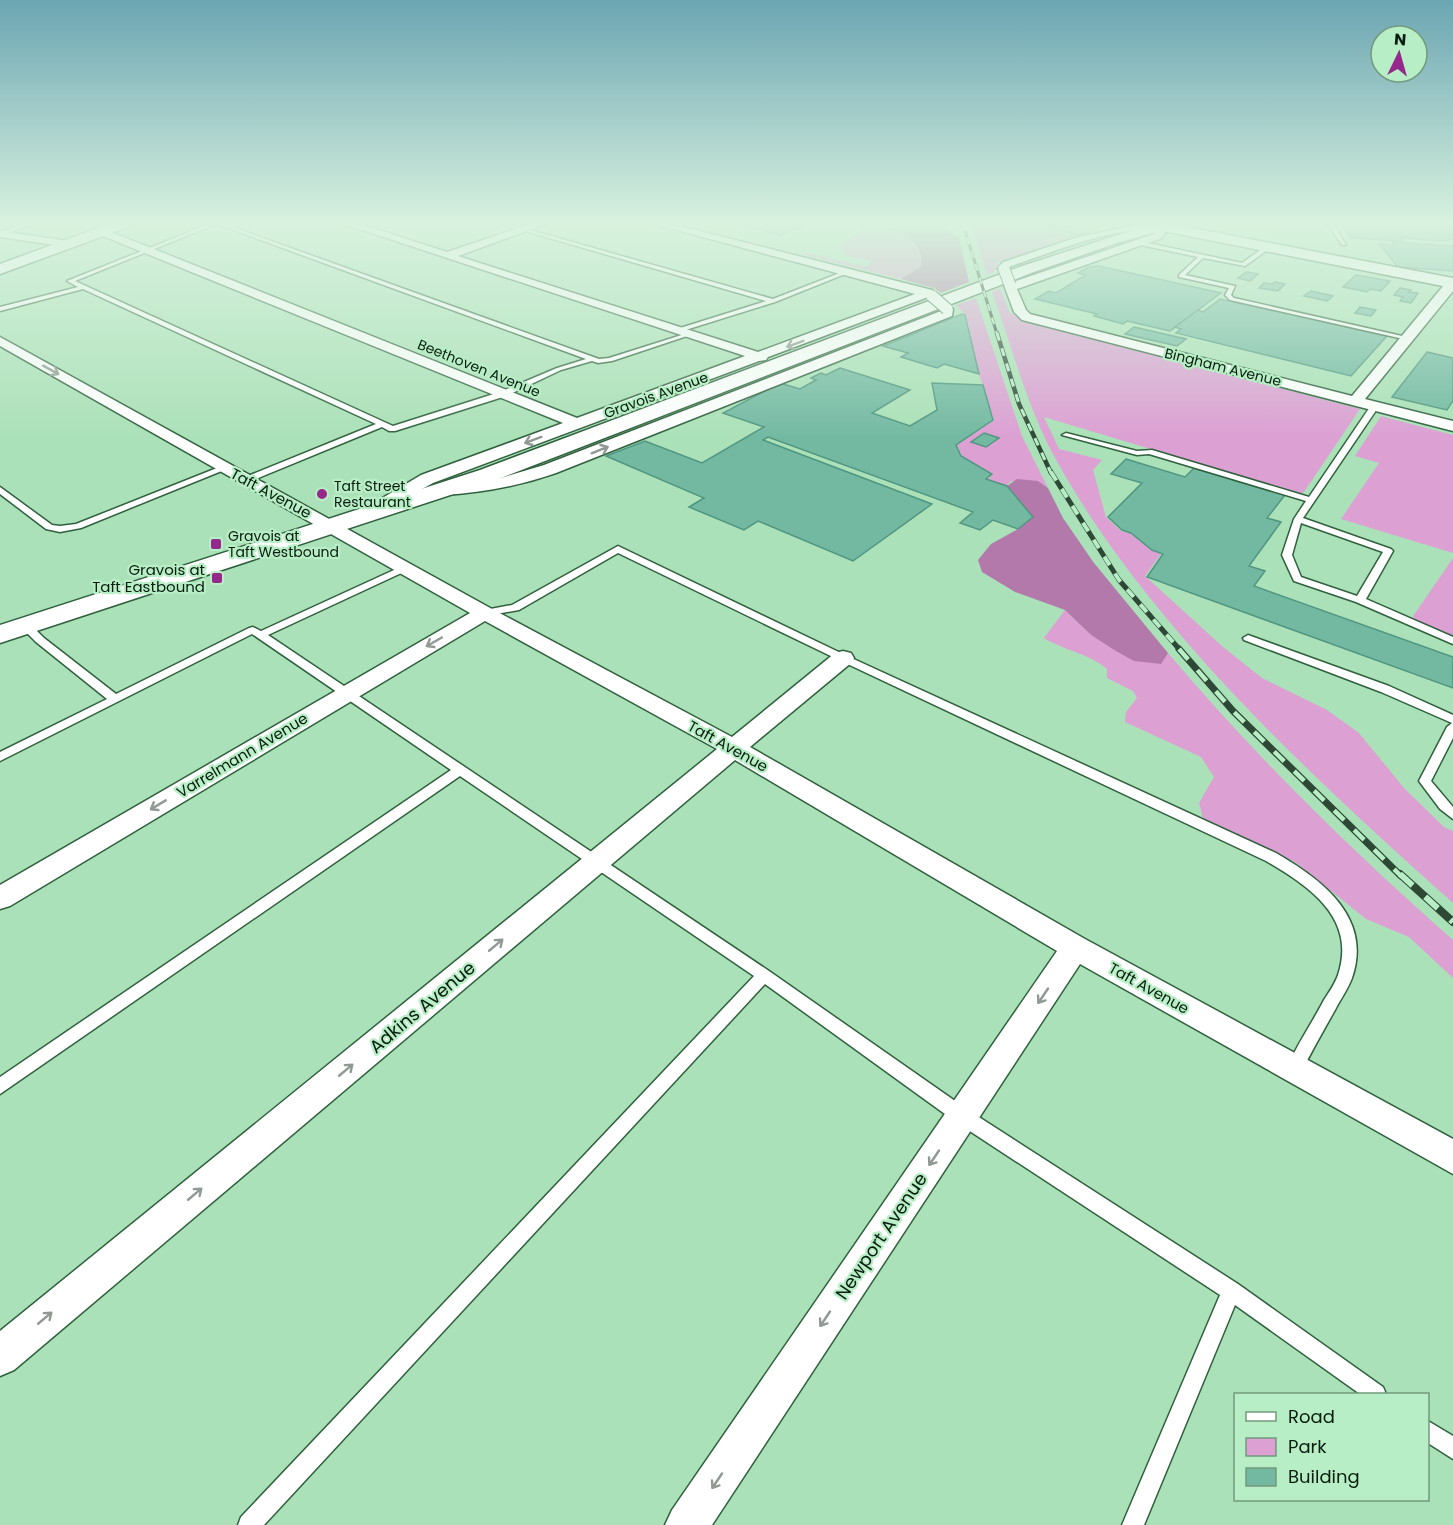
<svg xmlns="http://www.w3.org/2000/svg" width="1453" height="1525" viewBox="0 0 1453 1525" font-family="Poppins,sans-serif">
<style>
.green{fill:#dca0d3}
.forest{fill:#b379ab}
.building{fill:#73b9a2;stroke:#509680;stroke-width:1.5}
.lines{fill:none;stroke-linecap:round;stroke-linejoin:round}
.lane-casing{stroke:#30613e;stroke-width:3}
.street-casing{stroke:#30613e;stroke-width:3}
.secondary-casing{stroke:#30613e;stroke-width:3}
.primary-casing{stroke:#30613e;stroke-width:3}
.lane{fill:#fff;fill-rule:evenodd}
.street{fill:#fff;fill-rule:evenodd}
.secondary{fill:#fff;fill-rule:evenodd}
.primary{fill:#fff;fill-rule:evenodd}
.rail-far4-casing{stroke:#2d4935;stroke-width:3}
.rail-far3-casing{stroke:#2d4935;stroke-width:4.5}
.rail-far2-casing{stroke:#2d4935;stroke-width:5}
.rail-far1-casing{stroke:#2d4935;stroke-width:7}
.rail-casing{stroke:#2d4935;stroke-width:8}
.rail-far4{stroke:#b8eec5;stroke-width:2;stroke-dasharray:7;stroke-linecap:butt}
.rail-far3{stroke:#b8eec5;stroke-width:3;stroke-dasharray:8;stroke-linecap:butt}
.rail-far2{stroke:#b8eec5;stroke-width:4;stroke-dasharray:10;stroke-linecap:butt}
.rail-far1{stroke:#b8eec5;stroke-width:4.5;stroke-dasharray:14;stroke-linecap:butt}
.rail{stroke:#b8eec5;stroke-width:6;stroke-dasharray:17;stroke-linecap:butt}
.street-bridge-casing{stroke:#30613e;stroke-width:13;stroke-linecap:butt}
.street-bridge{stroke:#fff;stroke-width:11}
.oneway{stroke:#909993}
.poi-dot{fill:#94288b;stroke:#b8eec5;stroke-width:2}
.labels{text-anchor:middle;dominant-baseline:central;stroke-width:4.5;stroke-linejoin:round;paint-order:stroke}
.far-street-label{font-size:14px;fill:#081d0f;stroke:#b8eec5}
.far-poi-label{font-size:14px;fill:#081d0f;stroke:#b8eec5;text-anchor:start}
.street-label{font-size:15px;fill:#081d0f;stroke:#b8eec5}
.poi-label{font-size:15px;fill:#081d0f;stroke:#b8eec5;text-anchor:end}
.near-street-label{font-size:18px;fill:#081d0f;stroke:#b8eec5}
</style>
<rect width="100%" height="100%" fill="#abe1b8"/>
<g class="green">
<path d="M856,224C882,224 926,233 921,267L901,279L794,252L809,253L866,267L872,261L848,256L841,250L843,243L864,229Z"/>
<polygon points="970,224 1015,224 1076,237 996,262 999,264 994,272 987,275"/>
<path d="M1000,288L1010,313L1027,322L1360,409L1304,492L1300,494L1044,417L1059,449L1102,460L1093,470L1106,517L1121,531L1130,533L1151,550L1161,554L1145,576L1223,647L1262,678L1327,710L1359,733L1404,788L1444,827L1453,831V903C1313,778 1152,630 1059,465C1028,412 1013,349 992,292Z"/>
<polygon points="976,298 1022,436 1048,488 1038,481 1011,481 1006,486 988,480 993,474 962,456 957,445 994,420 979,374 966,315 956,305"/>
<polygon points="1381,416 1453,435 1453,553 1341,519 1379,463 1355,456"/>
<polygon points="1453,558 1453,638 1413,621 1414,615"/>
<path d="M1065,610L1091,635L1160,664L1168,653C1255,756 1352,851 1453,940V978L1409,937L1366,919L1295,862L1203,818L1199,803L1214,777L1201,757L1125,722L1126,712L1137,698L1133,691L1107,678V669C1090,654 1063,650 1044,638Z"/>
</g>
<g class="forest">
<path d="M866,224C897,224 931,220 959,237L969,282L941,293L934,288L901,279L921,267C926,234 890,230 866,224Z"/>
<polygon points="1017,479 1038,481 1048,488 1063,518 1094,563 1168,653 1161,664 1134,661 1116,651 1091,635 1065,610 1015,592 982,572 978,560 991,544 1018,529 1033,517 1007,486"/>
</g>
<g class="building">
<polygon points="736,224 809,224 781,235"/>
<polygon points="1056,224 1088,231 1080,235 1048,228"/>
<polygon points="1340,224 1453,224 1453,239 1443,241 1400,238 1403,241 1351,238"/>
<polygon points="1392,242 1453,246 1453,271 1398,267 1379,244 1395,245"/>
<polygon points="1099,266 1221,293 1170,331 1127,321 1123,324 1094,316 1097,314 1035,299 1049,291 1056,293 1086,275 1078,273 1089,267"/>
<polygon points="1246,272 1258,274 1250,281 1238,278"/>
<polygon points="1356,275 1390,281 1381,291 1370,289 1367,292 1343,287"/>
<polygon points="1275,282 1285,284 1278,291 1259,288 1264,283 1272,284"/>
<polygon points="1400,288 1411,290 1409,292 1418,293 1411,303 1400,301 1403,297 1394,295"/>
<polygon points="1311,291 1333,296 1327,301 1304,296"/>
<polygon points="1220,299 1387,336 1351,376 1176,333 1181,329 1175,327 1198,310 1203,312"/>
<polygon points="1360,307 1376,310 1371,316 1355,313"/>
<polygon points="962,314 965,315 979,374 944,364 937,368 901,357 908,353 883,346"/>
<polygon points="1134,327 1186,339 1177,346 1125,334"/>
<polygon points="1427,352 1453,358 1453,401 1447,410 1392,397"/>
<polygon points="840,368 910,390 872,413 910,426 937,410 932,383 983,385 993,420 956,445 961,456 992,474 986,479 1007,486 1033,517 1018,529 993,520 980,530 960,523 973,512 768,437 763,440 932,504 853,561 758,521 744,530 689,507 704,498 606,456 645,441 702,463 764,427 723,413 780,383 800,389 816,380 811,378 821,373 826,375"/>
<polygon points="984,433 999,438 986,447 971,442"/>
<polygon points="1126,459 1185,477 1194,468 1285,495 1267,518 1281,522 1249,566 1265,571 1254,586 1453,657 1453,688 1147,577 1163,554 1152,550 1131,533 1122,530 1108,517 1142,483 1111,474"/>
</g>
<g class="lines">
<defs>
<g id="lane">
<polygon points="24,224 32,224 0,236 0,232"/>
<polygon points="209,224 216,224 75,281 393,426 500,392 557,368 586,359 217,224 224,224 599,359 609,358 688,333 693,334 612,361 598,363 592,361 561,370 506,396 395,431 389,431 382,427 246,483 243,482 243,478 376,424 83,289 0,311 0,307 78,287 67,281"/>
<polygon points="501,224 509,224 773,299 845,271 850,272 775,302 679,332 677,331 677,329 766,301"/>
<polygon points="1324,224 1334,225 1346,245 1342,245 1330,227"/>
<polygon points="1138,241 1242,263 1266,246 1270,246 1270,248 1245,266 1203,258 1185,275 1235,286 1231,295 1234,298 1411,338 1408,340 1230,300 1225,295 1229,288 1179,277 1179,275 1198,257 1136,244"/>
<path d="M1372,404L1379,406L1303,518L1391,549L1393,551L1366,599L1453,637V644L1356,602L1294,581L1282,555L1294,519L1306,501L1149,454L1137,455L1062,435L1066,433L1137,451L1152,450L1309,497ZM1301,523L1383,552L1357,596L1301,577L1292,555Z"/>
<polygon points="222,466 229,468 81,528 60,532 46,529 0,494 0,487 52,525 60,526 76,524"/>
<path d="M618,546L847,656L1276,853C1321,879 1373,917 1352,978C1348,989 1340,1000 1335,1010C1323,1031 1311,1053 1300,1074L1294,1076L1288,1074L1286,1069C1297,1045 1312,1023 1324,1000C1329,992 1335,984 1338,975C1357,918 1309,886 1266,861L839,660L618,553L519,610L485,616L480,613L485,610L512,605Z"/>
<polygon points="407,564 410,565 410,569 268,635 769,971 968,1110 1238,1284 1383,1387 1386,1394 1360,1394 1235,1305 1144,1525 1122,1525 1220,1295 956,1122 765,984 264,1525 238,1525 241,1517 754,976 460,776 0,1094 0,1077 451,770 252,634 0,761 0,752 107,699 36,642 21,627 20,625 21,623 29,623 44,638 116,694 249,628 253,627 261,631"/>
<polygon points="1248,635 1389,686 1453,715 1453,738 1431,781 1453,807 1453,819 1440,809 1419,781 1447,727 1452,723 1381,692 1244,640 1243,638"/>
<polygon points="1428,1421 1453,1436 1453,1459 1428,1443"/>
</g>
<g id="street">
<polygon points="344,224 360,224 447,252 530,224 546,224 458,256 758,352 915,294 654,224 672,224 932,290 936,294 768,357 766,360 759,361 433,483 375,515 369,514 366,510 369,506 421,475 563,423 98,234 98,230 106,230 577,418 745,356"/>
<path d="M1142,224H1163L1166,230L1162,238L1017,289L1026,310L1030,314L1352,396L1444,285L1453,283V291L1365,399L1453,421V431L1022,320L1014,312L1004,285L1006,282H1013L1154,234L1156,230C1111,227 1054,252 1011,266L1008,271L1004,272L998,269L1003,262L1078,237Z"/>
<polygon points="0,231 68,241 73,244 68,247 0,237"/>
<path d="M947,305L953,309L952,316L556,473C519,486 482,493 443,495L437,494L434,490L437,486L443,485L497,479L544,465L941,311L943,306Z"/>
<polygon points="0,337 492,609 732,737 835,653 843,651 851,653 854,658 851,663 750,747 1085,939 1453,1139 1453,1174 1080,964 712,1525 665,1525 672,1510 1057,951 735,760 14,1370 0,1376 0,1331 717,749 485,621 10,906 0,909 0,885 470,613 0,346"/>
</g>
<g id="secondary">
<polygon points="109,224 130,224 128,227 0,274 0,264"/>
<polygon points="1141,224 1171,224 1453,278 1453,288 1148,228"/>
</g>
<polygon id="primary" points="1152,224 1175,224 1173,227 1117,243 1034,272 496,480 0,643 0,625 480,470 1022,266"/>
</defs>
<use href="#lane" class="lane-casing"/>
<use href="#street" class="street-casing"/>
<use href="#secondary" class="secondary-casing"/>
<use href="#primary" class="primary-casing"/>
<use href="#lane" class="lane"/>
<use href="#street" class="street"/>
<use href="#secondary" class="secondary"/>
<use href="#primary" class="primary"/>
<defs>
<polyline id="rail-far4" points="963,224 997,334"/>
<polyline id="rail-far3" points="997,333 1019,404 1051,473"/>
<polyline id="rail-far2" points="1051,472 1119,580 1180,650"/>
<polyline id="rail-far1" points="1179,649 1233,711 1401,876"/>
<polyline id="rail" points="1400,874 1453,922"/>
</defs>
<use href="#rail-far4" class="rail-far4-casing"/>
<use href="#rail-far3" class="rail-far3-casing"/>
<use href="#rail-far2" class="rail-far2-casing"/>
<use href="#rail-far1" class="rail-far1-casing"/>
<use href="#rail" class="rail-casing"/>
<use href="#rail-far4" class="rail-far4"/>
<use href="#rail-far3" class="rail-far3"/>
<use href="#rail-far2" class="rail-far2"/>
<use href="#rail-far1" class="rail-far1"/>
<use href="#rail" class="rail"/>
<defs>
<g id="street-bridge">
<polyline points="1004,269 1010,285"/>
<polyline points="932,296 947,309"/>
</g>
</defs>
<use href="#street-bridge" class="street-bridge-casing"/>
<use href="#street-bridge" class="street-bridge"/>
</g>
<defs><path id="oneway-shaft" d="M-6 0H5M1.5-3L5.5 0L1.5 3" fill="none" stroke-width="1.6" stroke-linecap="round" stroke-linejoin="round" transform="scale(1.5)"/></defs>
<g class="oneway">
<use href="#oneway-shaft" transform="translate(795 344) rotate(159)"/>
<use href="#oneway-shaft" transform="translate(51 370) rotate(29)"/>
<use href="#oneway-shaft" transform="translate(533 440) rotate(160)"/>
<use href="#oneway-shaft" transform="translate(600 450) rotate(-22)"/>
<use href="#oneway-shaft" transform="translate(434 642) rotate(150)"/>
<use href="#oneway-shaft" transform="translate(158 805) rotate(149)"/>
<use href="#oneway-shaft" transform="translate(496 945) rotate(-40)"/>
<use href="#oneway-shaft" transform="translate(1043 996) rotate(124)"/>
<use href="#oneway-shaft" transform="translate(346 1070) rotate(-40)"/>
<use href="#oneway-shaft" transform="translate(934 1158) rotate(124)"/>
<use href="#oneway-shaft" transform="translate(195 1194) rotate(-40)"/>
<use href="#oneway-shaft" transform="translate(45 1318) rotate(-40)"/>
<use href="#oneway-shaft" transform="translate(825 1319) rotate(124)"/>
<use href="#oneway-shaft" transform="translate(717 1481) rotate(124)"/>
</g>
<linearGradient id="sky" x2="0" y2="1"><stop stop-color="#6ba5b2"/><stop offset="0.51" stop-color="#d9f2df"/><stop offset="1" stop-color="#d9f2df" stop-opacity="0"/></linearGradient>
<rect width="1453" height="438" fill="url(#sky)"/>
<g class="poi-dot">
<circle cx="322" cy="494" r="6"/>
<rect x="210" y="538" width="12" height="12" rx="3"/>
<rect x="211" y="572" width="12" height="12" rx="3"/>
</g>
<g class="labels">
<g class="far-street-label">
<text transform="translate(1223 367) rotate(14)">Bingham Avenue</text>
<text transform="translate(479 368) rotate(22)">Beethoven Avenue</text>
<text transform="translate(656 395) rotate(-20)">Gravois Avenue</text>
</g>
<g class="far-poi-label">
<text x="334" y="486">Taft Street<tspan x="334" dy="16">Restaurant</tspan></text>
<text x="228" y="536">Gravois at<tspan x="228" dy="16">Taft Westbound</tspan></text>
</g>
<g class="street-label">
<text transform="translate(271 493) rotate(28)">Taft Avenue</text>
<text transform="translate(728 746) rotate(29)">Taft Avenue</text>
<text transform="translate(242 755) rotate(-31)">Varrelmann Avenue</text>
<text transform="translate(1149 988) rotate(29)">Taft Avenue</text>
</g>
<g class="poi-label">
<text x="205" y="569">Gravois at<tspan x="205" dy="17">Taft Eastbound</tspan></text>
</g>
<g class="near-street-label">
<text transform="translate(422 1007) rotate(-40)">Adkins Avenue</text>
<text transform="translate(881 1236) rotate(-56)">Newport Avenue</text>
</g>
</g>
<rect x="1234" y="1393" width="195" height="108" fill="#b8eec5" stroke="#729a7c" stroke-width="1.5"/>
<rect x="1246" y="1412" width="30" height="9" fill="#ffffff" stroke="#729a7c" stroke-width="1.5"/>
<text x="1288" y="1423" font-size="18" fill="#081d0f">Road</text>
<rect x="1246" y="1438" width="30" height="18" fill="#dca0d3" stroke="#729a7c" stroke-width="1.5"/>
<text x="1288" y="1453" font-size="18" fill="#081d0f">Park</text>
<rect x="1246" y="1468" width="30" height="18" fill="#73b9a2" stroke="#729a7c" stroke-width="1.5"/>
<text x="1288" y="1483" font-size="18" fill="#081d0f">Building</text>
<g transform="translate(1399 54) rotate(5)"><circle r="28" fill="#b8eec5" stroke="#729a7c" stroke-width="1.5"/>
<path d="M0-4.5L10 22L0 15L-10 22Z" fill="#94288b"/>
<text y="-9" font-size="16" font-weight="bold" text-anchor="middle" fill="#081d0f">N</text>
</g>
</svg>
